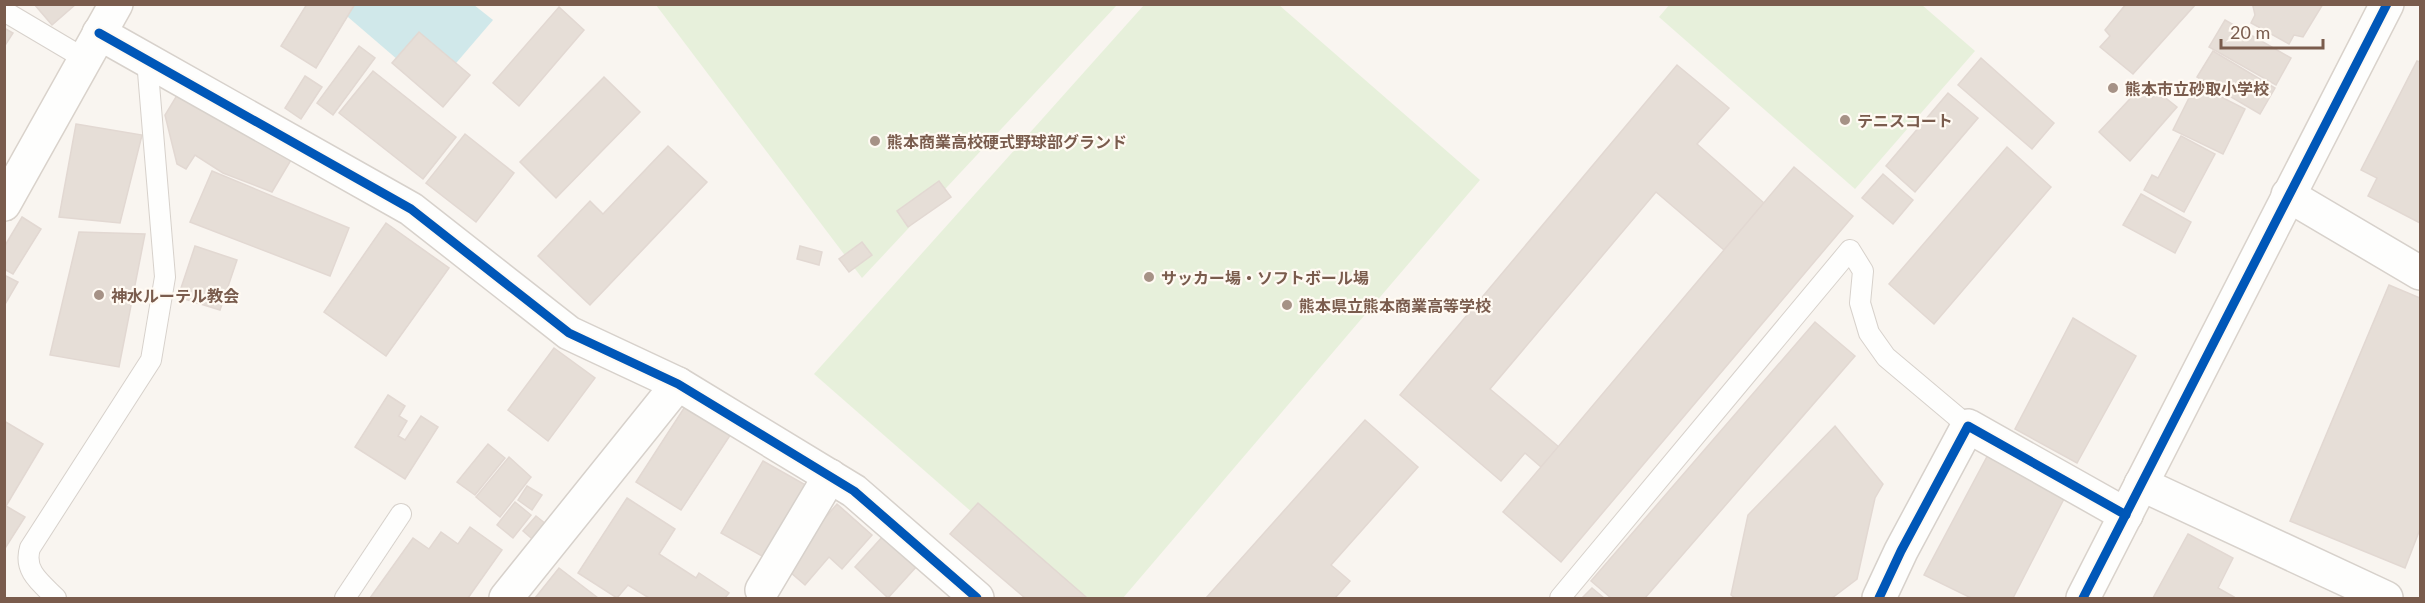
<svg xmlns="http://www.w3.org/2000/svg" width="2425" height="603" viewBox="0 0 2425 603" font-family="Lato,'Noto Sans JP',sans-serif">
<style>
.green{fill:#e7f0db}
.water{fill:#d0e8ea}
.building{fill:#e6ded7;stroke:#e2d8d2;stroke-width:1.5}
.lines{fill:none;stroke-linecap:round;stroke-linejoin:round}
.lane-casing{stroke:#d7d1cb;stroke-width:22}
.street-casing{stroke:#d7d1cb;stroke-width:36}
.secondary-casing{stroke:#d9d2cb;stroke-width:36}
.lane{stroke:#fefefd;stroke-width:20}
.street{stroke:#fefefd;stroke-width:33}
.secondary{stroke:#fefefd;stroke-width:33}
.cycleway-casing{stroke:#fffaf3;stroke-width:13}
.cycleway{stroke:#0057b8;stroke-width:9}
.poi-dot{fill:#a69286;stroke:#fffaf3;stroke-width:2}
.labels{text-anchor:middle;dominant-baseline:central;stroke-width:4.5;stroke-linejoin:round;paint-order:stroke}
.poi-label{font-size:16px;font-weight:bold;fill:#7a5c4d;stroke:#fffaf3;text-anchor:start}
</style>
<rect width="100%" height="100%" fill="#f9f5f0"/>
<g class="green">
<polygon points="1670,4 1922,5 1975,51 1855,189 1659,17"/>
<polygon points="656,5 1117,5 862,278"/>
<polygon points="1144,5 1279,5 1480,180 1123,598 1070,598 814,374"/>
</g>
<polygon class="water" points="334,5 474,5 493,20 433,90"/>
<g class="building">
<polygon points="34,4 76,4 52,25"/>
<polygon points="307,4 355,4 316,68 281,46"/>
<polygon points="2126,4 2196,4 2133,74 2100,47 2110,36 2105,30"/>
<polygon points="2251,4 2323,4 2303,37 2294,35 2289,44 2251,23 2255,15 2253,6"/>
<polygon points="559,7 584,30 519,106 493,83"/>
<polygon points="2225,20 2291,58 2276,85 2209,47"/>
<polygon points="4,28 13,33 4,47"/>
<polygon points="419,32 470,75 443,107 392,63"/>
<polygon points="359,46 375,58 333,115 317,103"/>
<polygon points="2213,51 2275,88 2260,114 2197,77"/>
<polygon points="1981,58 2054,123 2032,149 1958,85"/>
<polygon points="2417,61 2420,62 2420,223 2368,196 2377,178 2361,170"/>
<polygon points="1677,65 1729,108 1697,144 1764,203 1724,250 1656,192 1490,389 1559,447 1541,467 1525,453 1501,481 1400,395"/>
<polygon points="373,71 456,137 423,179 339,113"/>
<polygon points="305,76 322,87 301,119 285,108"/>
<polygon points="604,77 640,112 556,198 520,162"/>
<polygon points="2196,84 2245,109 2223,154 2173,130"/>
<polygon points="2141,87 2152,98 2158,92 2177,107 2130,161 2099,132"/>
<polygon points="179,92 291,160 272,192 223,173 195,155 186,169 177,164 165,115"/>
<polygon points="1948,93 1978,118 1915,192 1886,166"/>
<polygon points="76,124 142,135 120,223 59,217"/>
<polygon points="465,134 514,173 476,222 426,183"/>
<polygon points="2181,136 2215,154 2184,212 2144,190 2152,175 2158,178"/>
<polygon points="668,146 707,182 590,305 538,256 590,201 603,214"/>
<polygon points="2007,147 2051,187 1934,324 1889,284"/>
<polygon points="1794,167 1853,216 1561,562 1503,512"/>
<polygon points="212,171 349,228 330,276 190,222"/>
<polygon points="1883,174 1913,200 1893,224 1862,198"/>
<polygon points="939,181 951,197 908,227 897,211"/>
<polygon points="2141,194 2191,222 2175,253 2123,225"/>
<polygon points="22,217 41,229 13,274 4,269 4,247"/>
<polygon points="386,223 449,268 386,356 324,312"/>
<polygon points="79,232 145,234 119,367 50,355"/>
<polygon points="862,242 872,255 849,272 839,259"/>
<polygon points="195,246 237,260 220,310 178,297"/>
<polygon points="800,246 822,252 819,265 797,259"/>
<polygon points="4,275 18,282 4,306"/>
<polygon points="2389,285 2420,298 2420,529 2405,568 2290,521"/>
<polygon points="2073,318 2136,356 2077,463 2015,429"/>
<polygon points="1815,322 1855,356 1645,598 1611,598 1591,581"/>
<polygon points="554,348 595,378 548,441 508,410"/>
<polygon points="388,395 405,406 399,416 407,421 398,436 405,440 421,416 438,427 405,479 355,447"/>
<polygon points="686,405 731,434 681,510 636,482"/>
<polygon points="1365,420 1418,467 1331,565 1350,581 1335,598 1206,598"/>
<polygon points="4,421 43,444 6,506 25,517 4,550"/>
<polygon points="1835,426 1883,484 1875,498 1857,579 1832,598 1735,598 1731,595 1748,515"/>
<polygon points="488,444 505,458 475,495 457,482"/>
<polygon points="1990,451 2068,491 2013,598 1971,598 1924,575"/>
<polygon points="509,457 531,477 500,517 476,497"/>
<polygon points="763,461 811,488 769,560 721,533"/>
<polygon points="527,486 542,495 532,510 518,500"/>
<polygon points="627,498 675,529 659,554 696,578 699,573 729,593 725,598 649,598 628,585 617,598 578,573"/>
<polygon points="515,502 531,515 513,538 497,525"/>
<polygon points="978,503 1086,597 1025,598 950,534"/>
<polygon points="837,504 872,535 842,569 829,557 805,585 783,566"/>
<polygon points="536,516 551,528 538,544 523,531"/>
<polygon points="470,527 502,550 468,598 370,598 413,538 429,549 441,532 458,544"/>
<polygon points="2188,534 2233,558 2218,588 2234,597 2233,598 2153,598"/>
<polygon points="884,535 917,566 888,598 855,567"/>
<polygon points="559,568 598,598 535,598"/>
<polygon points="1592,588 1604,598 1582,598"/>
</g>
<g class="lines">
<defs>
<g id="lane">
<polyline points="4,11 85,59"/>
<path d="M56,598C41,583 23,571 30,548L151,360L165,277L147,60"/>
<polyline points="345,598 401,514"/>
<polyline points="1560,598 1850,250 1863,271 1860,303 1869,333 1886,357 1968,426"/>
</g>
<g id="street">
<polyline points="99,33 411,209 569,333 678,384 854,491 977,598"/>
<polyline points="2288,195 2420,273"/>
<polyline points="2141,484 2386,598"/>
<polyline points="762,590 830,476"/>
<polyline points="506,598 678,384"/>
<polyline points="1879,598 1901,551 1968,426 2126,515"/>
</g>
<g id="secondary">
<polyline points="4,204 116,4"/>
<polyline points="2083,598 2387,4"/>
</g>
</defs>
<use href="#lane" class="lane-casing"/>
<use href="#street" class="street-casing"/>
<use href="#secondary" class="secondary-casing"/>
<use href="#lane" class="lane"/>
<use href="#street" class="street"/>
<use href="#secondary" class="secondary"/>
<defs>
<g id="cycleway">
<polyline points="99,33 411,209 569,333 678,384 854,491 977,598"/>
<polyline points="1879,598 1901,551 1968,426 2126,515"/>
<polyline points="2083,598 2387,4"/>
</g>
</defs>
<use href="#cycleway" class="cycleway-casing"/>
<use href="#cycleway" class="cycleway"/>
</g>
<g class="poi-dot">
<circle cx="2113" cy="88" r="6"/>
<circle cx="1845" cy="120" r="6"/>
<circle cx="875" cy="141" r="6"/>
<circle cx="1149" cy="277" r="6"/>
<circle cx="99" cy="295" r="6"/>
<circle cx="1287" cy="305" r="6"/>
</g>
<g class="labels">
<g class="poi-label">
<text x="2125" y="88">熊本市立砂取小学校</text>
<text x="1857" y="120">テニスコート</text>
<text x="887" y="141">熊本商業高校硬式野球部グランド</text>
<text x="1161" y="277">サッカー場・ソフトボール場</text>
<text x="111" y="295">神水ルーテル教会</text>
<text x="1299" y="305">熊本県立熊本商業高等学校</text>
</g>
</g>
<rect width="2425" height="603" fill="none" stroke="#7a5c4d" stroke-width="12"/>
<path d="M2221 39v9h102v-9" fill="none" stroke="#7a5c4d" stroke-width="3"/>
<text x="2230" y="39" font-size="18" fill="#7a5c4d" stroke="#fffaf3" stroke-width="4.5" paint-order="stroke">20 m</text>
</svg>
